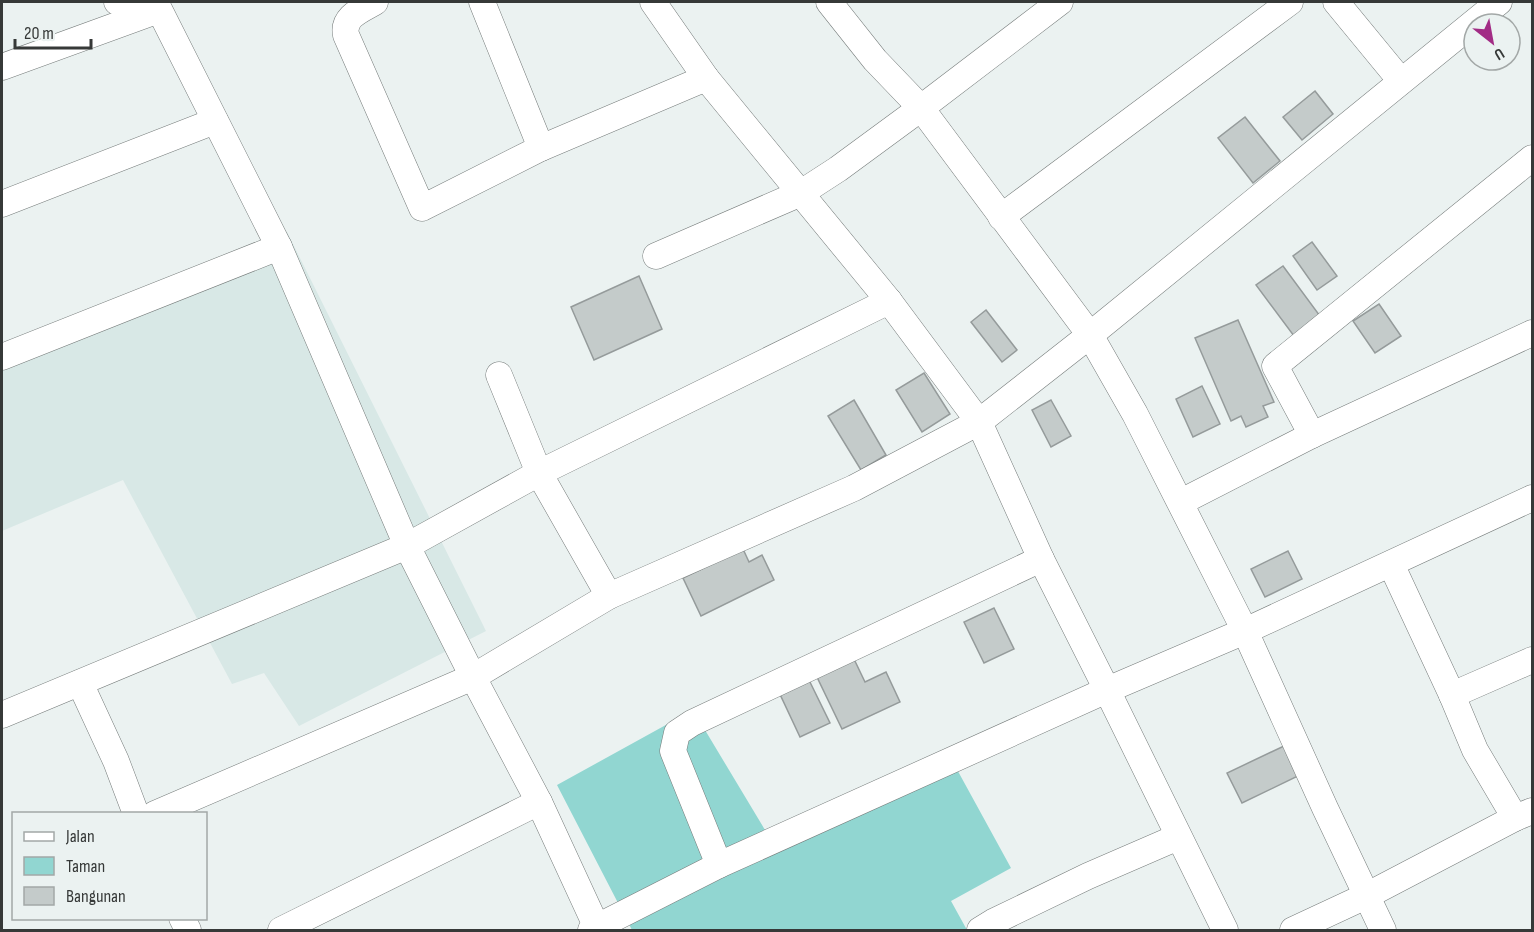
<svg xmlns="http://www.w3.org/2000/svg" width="1534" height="932" viewBox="0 0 1534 932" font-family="'Sofia Sans Condensed',sans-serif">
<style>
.built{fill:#d8e8e6}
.green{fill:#91d6d1}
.building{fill:#c4cbca;stroke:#959b9b;stroke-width:1.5}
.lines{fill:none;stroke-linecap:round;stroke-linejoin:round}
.minor-casing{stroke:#767c7b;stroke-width:27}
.minor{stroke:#fff;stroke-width:26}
</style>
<rect width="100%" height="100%" fill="#ebf2f1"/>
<polygon class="built" points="287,232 486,631 299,726 264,673 232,684 123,480 2,531 2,351"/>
<polygon class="green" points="693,710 768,835 954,764 1011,868 951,901 967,930 632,930 557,785"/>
<g class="building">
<polygon points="1315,91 1333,114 1302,140 1283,117"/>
<polygon points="1245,117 1280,161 1253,183 1218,138"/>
<polygon points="1312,242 1337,276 1317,290 1293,256"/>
<polygon points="1283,266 1320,316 1294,336 1256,285"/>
<polygon points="639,276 662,329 594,360 571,307"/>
<polygon points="1379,304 1401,336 1375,353 1353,321"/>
<polygon points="986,310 1017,350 1002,362 971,322"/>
<polygon points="1238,320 1274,402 1263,406 1268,417 1246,427 1241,416 1231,421 1195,338"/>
<polygon points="924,373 950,414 922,432 896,390"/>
<polygon points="1202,386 1220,424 1193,437 1176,399"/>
<polygon points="854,400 886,455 861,470 828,416"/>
<polygon points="1051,400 1071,436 1051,447 1032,410"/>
<polygon points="743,549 749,562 762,555 774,580 701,616 683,578"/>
<polygon points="1288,551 1302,579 1265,597 1251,569"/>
<polygon points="994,608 1014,649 984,663 964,622"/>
<polygon points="853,657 865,682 886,672 900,702 842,729 816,675"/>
<polygon points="807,676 830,723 800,737 778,690"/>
<polygon points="1284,746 1298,776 1242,803 1227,773"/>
</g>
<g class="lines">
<defs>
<g id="minor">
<path d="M117,2C132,8 146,0 159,9L279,247L407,546L473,677L539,802L598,930"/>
<path d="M375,2C361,10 342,17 346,35L422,208L541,148L706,78"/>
<polyline points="482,2 541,148"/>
<polyline points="653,2 706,78 889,301 979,422 1041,559 1107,690 1225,930"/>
<polyline points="829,2 875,60 921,108 1090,335 1135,414 1245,631 1325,808 1383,930"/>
<polyline points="1336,2 1401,81"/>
<polyline points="2,67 156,11"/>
<polyline points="2,204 215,121"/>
<polyline points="1001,217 1290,2"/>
<polyline points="656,256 801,193 838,169 921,108 1060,2"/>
<polyline points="2,357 279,247"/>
<polyline points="499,375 539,473 609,596"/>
<polyline points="1312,435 1275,366 1532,158"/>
<polyline points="1181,502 1312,435 1532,333"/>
<polyline points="1391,564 1452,695 1475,750 1515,818"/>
<polyline points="80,683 116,761 136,814"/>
<polyline points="1452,695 1532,660"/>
<polyline points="2,715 407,546 539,473 889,301"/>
<polyline points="155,814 473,677 609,596 854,488 979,422 1090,335 1499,2"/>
<polyline points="719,865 673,751 677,733 692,723 1041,559"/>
<polyline points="182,918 188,930"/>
<polyline points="281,930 539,802"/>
<polyline points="591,930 719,865 1107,690 1245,631 1532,498"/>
<polyline points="980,930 993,922 1088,876 1178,837"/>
<polyline points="1293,930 1366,896 1515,818 1532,811"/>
</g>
</defs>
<use href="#minor" class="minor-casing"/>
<use href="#minor" class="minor"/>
</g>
<rect width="1534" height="932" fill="none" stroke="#363938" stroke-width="6"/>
<rect x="12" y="812" width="195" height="108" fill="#ebf2f1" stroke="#a3a8a7" stroke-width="1.5"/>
<rect x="24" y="832" width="30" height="9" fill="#ffffff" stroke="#a3a8a7" stroke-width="1.5"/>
<text x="66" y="842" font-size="18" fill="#363938">Jalan</text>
<rect x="24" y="857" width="30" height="18" fill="#91d6d1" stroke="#a3a8a7" stroke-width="1.5"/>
<text x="66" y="872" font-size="18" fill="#363938">Taman</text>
<rect x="24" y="887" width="30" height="18" fill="#c4cbca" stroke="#a3a8a7" stroke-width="1.5"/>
<text x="66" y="902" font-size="18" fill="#363938">Bangunan</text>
<g transform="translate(1492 42) rotate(149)"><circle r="28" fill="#ebf2f1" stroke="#a3a8a7" stroke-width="1.5"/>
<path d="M0-4.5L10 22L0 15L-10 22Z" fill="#a22c85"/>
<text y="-9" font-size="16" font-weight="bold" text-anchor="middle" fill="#363938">U</text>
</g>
<path d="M15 39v9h76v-9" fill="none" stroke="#363938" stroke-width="3"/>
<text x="24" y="39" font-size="18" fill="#363938" stroke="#ebf2f1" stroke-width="4.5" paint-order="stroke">20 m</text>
</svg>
